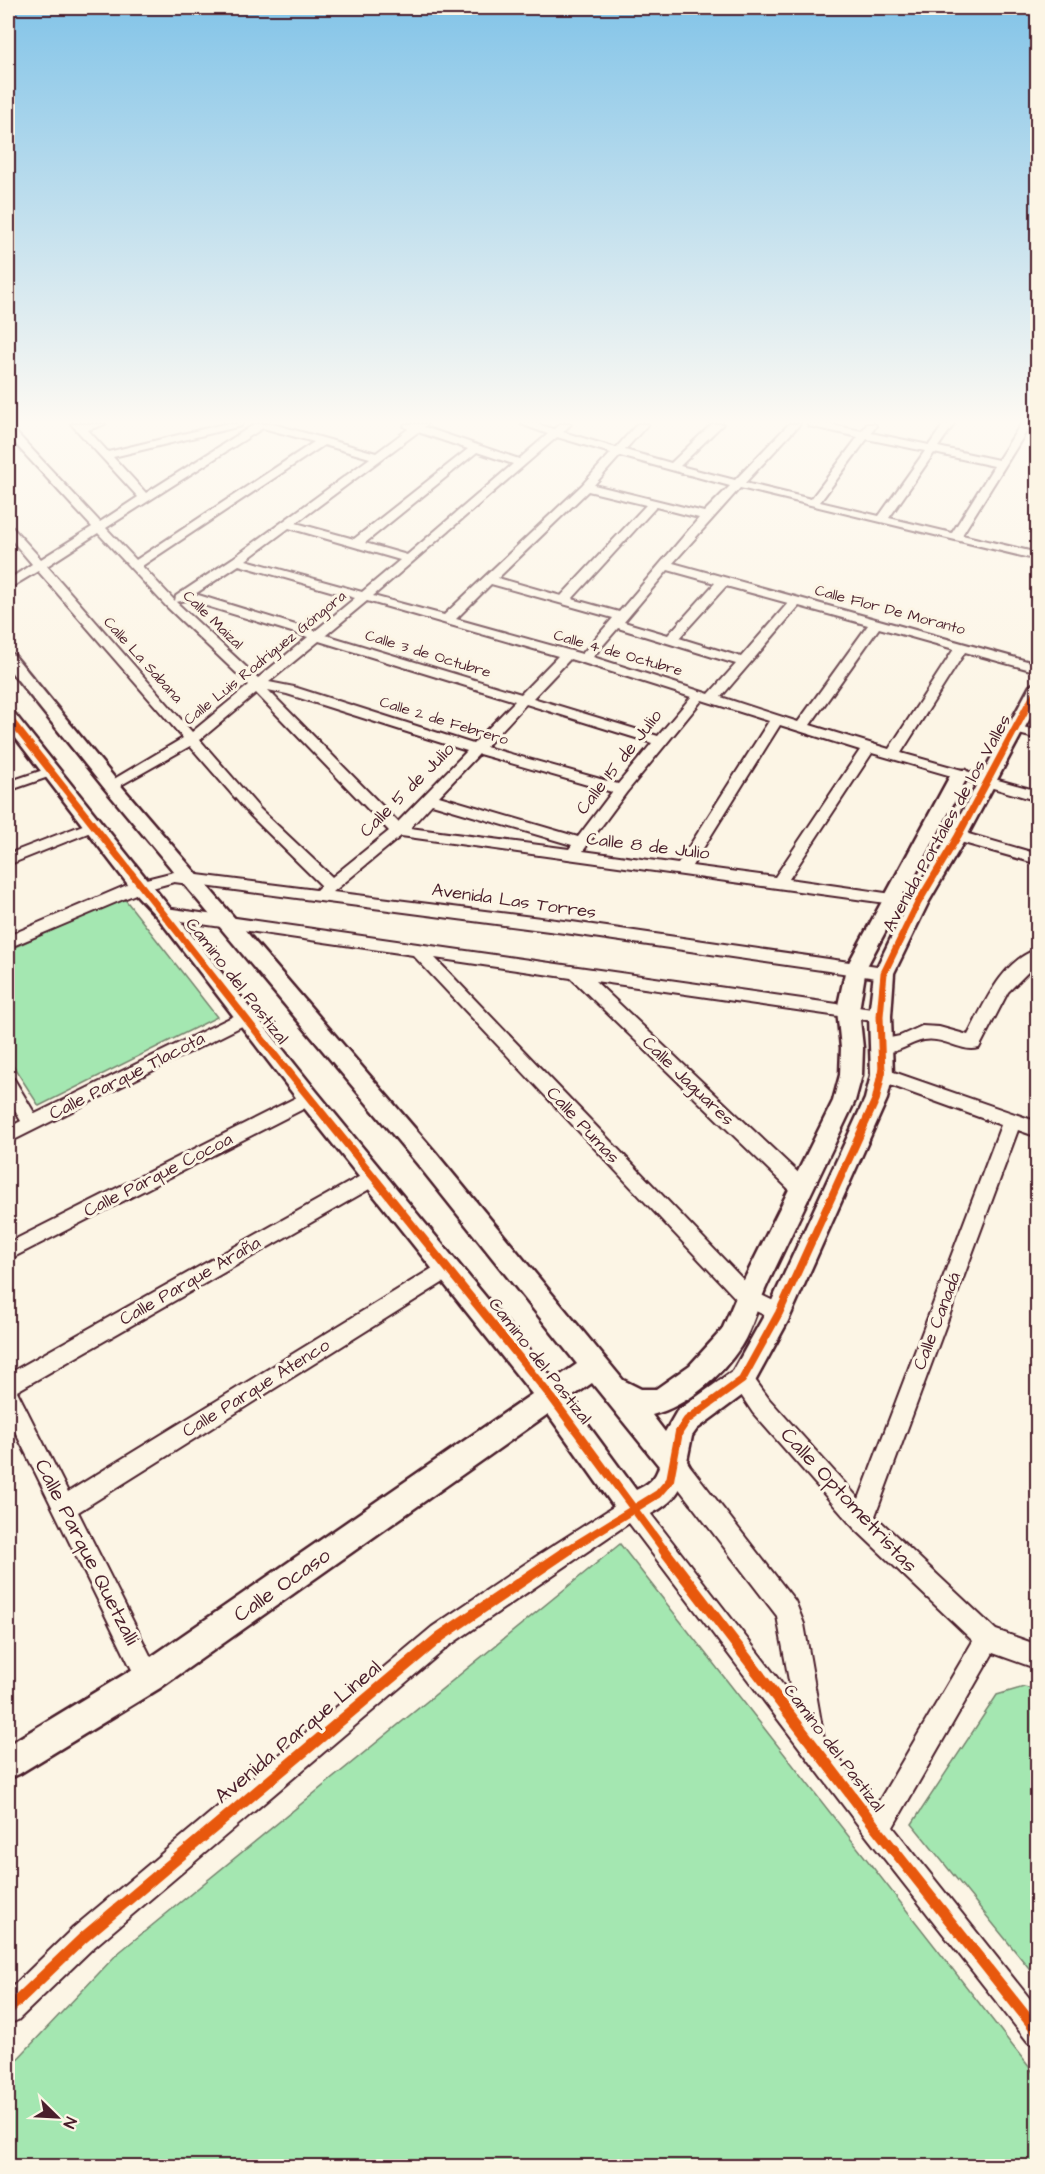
<svg xmlns="http://www.w3.org/2000/svg" width="1045" height="2174" viewBox="0 0 1045 2174" font-family="'Architects Daughter',sans-serif">
<style>
.green{fill:#a4e7b1;stroke:#77836e;stroke-width:1.5}
.lines{fill:none;stroke-linecap:round;stroke-linejoin:round}
.minor-casing{stroke:#4a1f2b;stroke-width:4}
.tertiary-casing{stroke:#4a1f2b;stroke-width:5}
.minor{fill:#fcf5e5;fill-rule:evenodd}
.tertiary{fill:#fcf5e5;fill-rule:evenodd}
.cycleway-far3-casing{stroke:#fcf5e5;stroke-width:8}
.cycleway-far2-casing{stroke:#fcf5e5;stroke-width:10}
.cycleway-far1-casing{stroke:#fcf5e5;stroke-width:12}
.cycleway-casing{stroke:#fcf5e5;stroke-width:15}
.cycleway-far3{stroke:#e8590c;stroke-width:5}
.cycleway-far2{stroke:#e8590c;stroke-width:7}
.cycleway-far1{stroke:#e8590c;stroke-width:8}
.cycleway{stroke:#e8590c;stroke-width:11}
.labels{text-anchor:middle;dominant-baseline:central;stroke-width:6;stroke-linejoin:round;paint-order:stroke}
.far-street-label{font-size:15px;fill:#4a1f2b;stroke:#fcf5e5}
.street-label{font-size:18px;fill:#4a1f2b;stroke:#fcf5e5}
.near-street-label{font-size:21px;fill:#4a1f2b;stroke:#fcf5e5}
</style>
<rect width="100%" height="100%" fill="#fcf5e5"/>
<filter id="ink" filterUnits="userSpaceOnUse"><feTurbulence type="fractalNoise" baseFrequency=".0167" numOctaves="2"/><feDisplacementMap in="SourceGraphic" scale="12" xChannelSelector="R" yChannelSelector="G"/><feConvolveMatrix kernelMatrix="1 2 1 2 8 2 1 2 1" color-interpolation-filters="sRGB"/></filter>
<g filter="url(#ink)">
<g class="green">
<polygon points="124,898 217,1017 39,1106 8,1058 8,950"/>
<polygon points="620,1544 1037,2077 1037,2166 8,2166 8,2069 117,1954"/>
<polygon points="1024,1687 1038,1690 1037,1978 912,1824 997,1695"/>
</g>
<g class="lines">
<defs>
<g id="minor">
<path d="M71,424H105L88,430L108,452L224,424H242L241,426L113,457L146,493L255,424H273L376,453L408,429L404,426L405,424H427L424,427L519,459L548,434L521,424H537L554,429L560,424H571L563,432L616,448L637,424H648L625,450L671,463L712,424H723L680,466L735,480L789,424H800L745,483L811,499L858,437L809,426L808,424H827L862,431L867,424H875L876,426L871,433L929,445L944,424H954L938,447L998,460L1021,424H1031L962,535L1038,553V560L740,488L673,563L1038,664V672L965,652L901,753L1038,791V801L872,753L789,879L899,895L901,899L899,903L893,904L401,836L333,892L572,922L884,967L890,969L892,973L890,977L884,979L572,934L174,882L145,890L8,948V936L134,882L174,872L316,890L321,885L250,815L190,746L116,788H106L104,785L183,738L38,571L8,589V580L32,564L8,536V526L12,527L41,559L92,527L8,436V427L12,428L100,522L138,497ZM263,428L314,442L136,560L106,528ZM418,432L468,449L354,539L296,523ZM557,437L611,453L582,485L444,615L373,596ZM867,439L925,451L879,516L820,502ZM324,445L370,458L233,558L176,596L175,601L142,566ZM477,452L513,464L407,555L365,543ZM934,453L994,466L952,533L889,518ZM620,456L730,486L704,512L594,485ZM588,491L646,505L561,596L498,578ZM656,507L699,518L619,612L572,599ZM289,528L400,560L362,592L246,560ZM98,533L166,606L249,685L192,732L47,566ZM239,565L355,598L315,631L195,594ZM668,570L715,583L668,635L624,622ZM491,584L613,618L582,654L456,619ZM726,586L788,603L741,657L679,638ZM187,600L308,637L258,678L176,602ZM367,601L558,656L521,694L326,635ZM799,606L868,625L798,722L721,697ZM618,628L736,664L709,694L593,657ZM879,628L954,649L889,749L810,725ZM319,641L515,701L473,744L294,687L269,682ZM570,659L580,662L691,697L658,736L533,698ZM268,690L287,694L467,751L398,822ZM256,693L389,831L332,877L260,809L200,740ZM702,700L769,721L678,864L583,851L626,793ZM526,704L652,743L618,784L486,747ZM780,725L860,750L775,877L692,866ZM479,754L612,792L578,837L439,796ZM432,804L572,845L569,849L410,828Z"/>
<polygon points="1016,725 1038,731 1038,739 1011,732 1009,729 1011,726"/>
<polygon points="49,768 54,769 56,772 54,775 8,791 8,782"/>
<polygon points="93,821 98,823 101,826 98,829 8,865 8,854"/>
<polygon points="958,831 1038,854 1038,864 953,840 950,836"/>
<polygon points="166,908 886,1011 889,1016 886,1021 880,1022 595,981 808,1182 811,1188 808,1194 801,1196 794,1194 571,978 435,958 755,1292 786,1307 789,1313 786,1319 779,1322 741,1304 413,955 160,918 158,914 160,910"/>
<path d="M1038,949V962L1008,992L979,1048C962,1053 943,1036 924,1040C908,1043 895,1057 875,1051L872,1046L875,1041L900,1036L922,1026L939,1027L968,1035C984,1005 1002,960 1038,949Z"/>
<polygon points="246,1010 252,1011 255,1016 252,1021 8,1143 8,1128 21,1121 8,1099 8,1077 14,1079 35,1114"/>
<polygon points="882,1068 1038,1122 1038,1137 1018,1130 875,1516 996,1630 1038,1645 1038,1669 993,1653 893,1827 1038,2009 1038,2046 1028,2042 868,1838 629,1523 450,1645 93,1948 18,2020 8,2024 8,1991 73,1928 432,1627 540,1554 624,1500 632,1497 640,1500 792,1697 777,1616 667,1473 664,1465 667,1457 675,1454 683,1457 795,1601 804,1624 824,1739 876,1806 973,1641 854,1528 753,1413 731,1380 734,1373 742,1370 750,1373 769,1399 859,1499 1001,1125 876,1080 873,1075 876,1070"/>
<polygon points="309,1091 315,1093 318,1098 315,1103 8,1260 8,1243"/>
<polygon points="373,1169 380,1171 383,1177 380,1183 17,1391 68,1492 441,1263 448,1260 455,1263 458,1269 455,1275 78,1512 161,1677 158,1686 149,1689 140,1686 8,1417 8,1374"/>
</g>
<path id="tertiary" d="M8,653L14,655L117,781L435,1152L623,1380L641,1389H656L690,1365L722,1330L739,1290L833,1101L840,1075L841,1048L837,1010L846,968L951,774L954,770H966L969,774L866,968L859,1010L863,1048L862,1075L855,1101C826,1162 797,1223 768,1283C758,1304 753,1327 741,1346C721,1377 687,1406 652,1415L665,1432L677,1411L733,1371L770,1305L865,1099L871,1075L869,1016L874,973L908,903L949,836L1030,686L1038,681V703L967,836L928,903L894,973L891,1016L893,1075L887,1099L788,1321L751,1389L697,1429L692,1436L687,1461L689,1465C686,1473 685,1481 680,1488C671,1506 650,1515 632,1522L622,1518L548,1414L160,1688L19,1774L8,1779V1745L138,1666L532,1394L301,1104L159,919L133,891L8,728V712L14,713L317,1092L554,1380L577,1364L419,1166L105,789L8,668ZM592,1383L659,1466C656,1479 647,1485 636,1490L569,1399Z"/>
</defs>
<use href="#minor" class="minor-casing"/>
<use href="#tertiary" class="tertiary-casing"/>
<use href="#minor" class="minor"/>
<use href="#tertiary" class="tertiary"/>
<defs>
<polyline id="cycleway-far3" points="1027,706 1038,686"/>
<g id="cycleway-far2">
<polyline points="8,717 289,1073"/>
<polyline points="882,1073 880,1016 884,973 918,903 958,836 1028,705"/>
</g>
<g id="cycleway-far1">
<polyline points="288,1071 552,1398 665,1551"/>
<polyline points="566,1551 658,1494 670,1480 679,1432 687,1420 742,1380 779,1313 876,1099 882,1071"/>
</g>
<g id="cycleway">
<polyline points="664,1550 877,1829 1038,2032"/>
<polyline points="8,2010 83,1938 441,1636 568,1550"/>
</g>
</defs>
<use href="#cycleway-far3" class="cycleway-far3-casing"/>
<use href="#cycleway-far2" class="cycleway-far2-casing"/>
<use href="#cycleway-far1" class="cycleway-far1-casing"/>
<use href="#cycleway" class="cycleway-casing"/>
<use href="#cycleway-far3" class="cycleway-far3"/>
<use href="#cycleway-far2" class="cycleway-far2"/>
<use href="#cycleway-far1" class="cycleway-far1"/>
<use href="#cycleway" class="cycleway"/>
</g>
</g>
<linearGradient id="sky" x2="0" y2="1"><stop stop-color="#83c4e8"/><stop offset="0.58" stop-color="#fefaf3"/><stop offset="1" stop-color="#fefaf3" stop-opacity="0"/></linearGradient>
<rect width="1045" height="728" fill="url(#sky)"/>
<g class="labels">
<g class="far-street-label">
<text transform="translate(890 610) rotate(15)">Calle Flor De Moranto</text>
<text transform="translate(213 620) rotate(44)">Calle Maizal</text>
<text transform="translate(618 653) rotate(16)">Calle 4 de Octubre</text>
<text transform="translate(428 654) rotate(17)">Calle 3 de Octubre</text>
<text transform="translate(265 658) rotate(-39)">Calle Luis Rodríguez Góngora</text>
<text transform="translate(143 660) rotate(48)">Calle La Sabana</text>
<text transform="translate(444 721) rotate(17)">Calle 2 de Febrero</text>
</g>
<g class="street-label">
<text transform="translate(619 762) rotate(-52)">Calle 15 de Julio</text>
<text transform="translate(407 790) rotate(-45)">Calle 5 de Julio</text>
<text transform="translate(947 823) rotate(-61)">Avenida Portales de los Valles</text>
<text transform="translate(648 846) rotate(7)">Calle 8 de Julio</text>
<text transform="translate(514 901) rotate(8)">Avenida Las Torres</text>
<text transform="translate(237 981) rotate(52)">Camino del Pastizal</text>
<text transform="translate(127 1076) rotate(-27)">Calle Parque Tlacota</text>
<text transform="translate(688 1081) rotate(44)">Calle Jaguares</text>
<text transform="translate(583 1125) rotate(47)">Calle Pumas</text>
<text transform="translate(158 1175) rotate(-27)">Calle Parque Cocoa</text>
<text transform="translate(190 1281) rotate(-30)">Calle Parque Araña</text>
<text transform="translate(937 1321) rotate(-69)">Calle Canadá</text>
<text transform="translate(540 1361) rotate(52)">Camino del Pastizal</text>
<text transform="translate(256 1388) rotate(-32)">Calle Parque Atenco</text>
<text transform="translate(834 1748) rotate(53)">Camino del Pastizal</text>
</g>
<g class="near-street-label">
<text transform="translate(849 1500) rotate(47)">Calle Optometristas</text>
<text transform="translate(87 1552) rotate(63)">Calle Parque Quetzalli</text>
<text transform="translate(282 1585) rotate(-35)">Calle Ocaso</text>
<text transform="translate(298 1732) rotate(-40)">Avenida Parque Lineal</text>
</g>
</g>
<rect width="1045" height="2174" fill="none" stroke="#fcf5e5" stroke-width="30"/>
<rect x="15" y="15" width="1015" height="2144" fill="none" stroke="#4a1f2b" stroke-width="2" filter="url(#ink)"/>
<g transform="translate(57 2117) rotate(114)" stroke="#fcf5e5" stroke-width="4.5" paint-order="stroke">
<path d="M0-4.5L10 22L0 15L-10 22Z" fill="#4a1f2b"/>
<text y="-9" font-size="16" font-weight="bold" text-anchor="middle" fill="#4a1f2b">N</text>
</g>
</svg>
